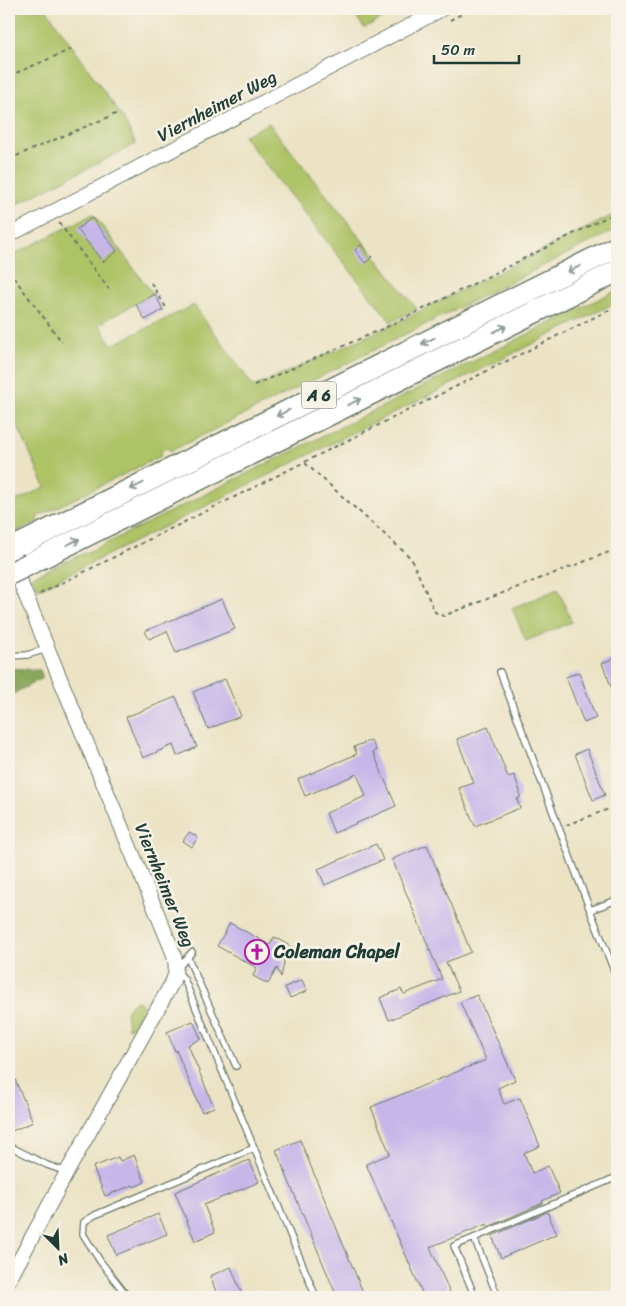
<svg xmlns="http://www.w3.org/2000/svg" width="626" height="1306" viewBox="0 0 626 1306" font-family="Sriracha,sans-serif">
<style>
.green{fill:#aec266;stroke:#66804d}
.forest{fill:#8aa85b;stroke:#547248}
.building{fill:#c7b7e9}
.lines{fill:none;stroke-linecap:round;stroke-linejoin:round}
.service-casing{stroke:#677767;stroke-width:8}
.tertiary-casing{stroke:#677767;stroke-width:16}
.motorway-casing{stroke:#677767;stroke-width:24}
.path{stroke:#677767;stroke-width:2;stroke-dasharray:4 4;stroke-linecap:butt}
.service{stroke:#fff;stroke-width:5.5}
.tertiary{stroke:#fff;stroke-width:14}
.motorway{stroke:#fff;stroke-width:21}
.motorway-bridge-casing{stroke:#677767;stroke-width:24;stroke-linecap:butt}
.motorway-bridge{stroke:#fff;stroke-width:21}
.oneway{stroke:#8f9e9a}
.labels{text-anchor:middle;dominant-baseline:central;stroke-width:5;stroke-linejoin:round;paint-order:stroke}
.shield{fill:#f7f3e8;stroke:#60746a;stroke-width:1}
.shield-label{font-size:16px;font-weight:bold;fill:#1f3d34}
.street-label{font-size:18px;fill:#1f3d34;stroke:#f7f3e8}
.poi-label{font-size:18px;font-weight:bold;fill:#1f3d34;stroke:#f7f3e8;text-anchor:start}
</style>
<rect width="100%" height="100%" fill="#f7f3e8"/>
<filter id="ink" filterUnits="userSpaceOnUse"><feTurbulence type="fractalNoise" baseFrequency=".02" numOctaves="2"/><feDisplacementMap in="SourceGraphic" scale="10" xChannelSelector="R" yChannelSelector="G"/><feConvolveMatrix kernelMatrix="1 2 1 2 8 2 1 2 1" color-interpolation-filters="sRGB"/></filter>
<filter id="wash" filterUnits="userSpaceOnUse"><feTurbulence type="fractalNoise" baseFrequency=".0096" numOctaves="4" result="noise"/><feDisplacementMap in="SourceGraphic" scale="20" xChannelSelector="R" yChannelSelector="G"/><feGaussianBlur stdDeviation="1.12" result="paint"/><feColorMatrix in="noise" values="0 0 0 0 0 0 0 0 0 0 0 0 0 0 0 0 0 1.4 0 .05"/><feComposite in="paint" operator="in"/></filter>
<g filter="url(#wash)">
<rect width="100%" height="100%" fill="#ece3c5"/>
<g class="green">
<polygon points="9,9 46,9 123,118 136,144 9,208"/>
<polygon points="351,9 382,9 387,16 364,28"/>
<polygon points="269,123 417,309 391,322 243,136"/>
<polygon points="617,213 617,229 171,451 167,448 161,451 161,456 37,517 38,521 12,534 9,523 9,492 14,502 45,487 9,406 9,257 93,214 153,294 99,324 112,345 194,305 254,387 392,325"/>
<polygon points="617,290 617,302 39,589 31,577 103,545"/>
<polygon points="558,589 572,622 526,641 512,608"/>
<polygon points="136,1001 140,1002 143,1006 132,1027 128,1028 126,1011 132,1003"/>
</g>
<polygon class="forest" points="9,668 40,670 43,678 9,696"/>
<g id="blocks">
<g class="building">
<polygon points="92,218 117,251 103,262 77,229"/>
<polygon points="361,245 372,257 365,263 355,250"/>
<polygon points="155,294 163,310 145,320 136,304"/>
<polygon points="222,599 235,629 176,653 167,631 149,639 145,631"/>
<polygon points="615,658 617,665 617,701 602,663"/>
<polygon points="579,672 596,718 584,723 566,677"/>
<polygon points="225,679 241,716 208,729 193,692"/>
<polygon points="176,697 197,747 177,756 173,745 143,758 126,717"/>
<polygon points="488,727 508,777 514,775 520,791 520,798 517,799 520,808 475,826 459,788 474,783 457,739"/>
<polygon points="371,740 376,750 373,752 396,806 334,833 326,813 366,796 357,774 305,796 298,779 357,754 354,747"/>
<polygon points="587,749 605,795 593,800 575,754"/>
<polygon points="189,832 198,837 192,847 183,841"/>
<polygon points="376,844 383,860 325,885 318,869"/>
<polygon points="427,845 471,952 446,962 459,991 389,1020 380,998 401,989 404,994 442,979 392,859"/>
<polygon points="230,923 270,945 274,937 290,946 283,958 284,963 281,977 277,968 268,984 253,976 257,968 217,946"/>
<polygon points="302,980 307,991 290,998 285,987"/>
<polygon points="477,995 515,1080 498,1088 504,1104 520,1098 540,1146 524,1153 532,1173 548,1166 560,1193 542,1201 543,1203 488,1227 487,1224 430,1247 452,1297 424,1297 366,1164 390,1154 371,1107 486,1060 460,1002"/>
<polygon points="193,1021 201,1039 188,1045 214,1107 202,1112 176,1050 175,1051 167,1032"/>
<polygon points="9,1065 33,1122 12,1131 9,1124"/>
<polygon points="300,1140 365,1297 337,1297 276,1150"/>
<polygon points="134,1155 145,1182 134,1187 133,1185 105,1196 93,1167 118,1157 120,1161"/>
<polygon points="249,1160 259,1182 204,1205 215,1232 195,1241 175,1192"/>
<polygon points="547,1212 557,1234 501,1258 492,1236"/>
<polygon points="158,1214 167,1234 116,1255 108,1235"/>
<polygon points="231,1267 243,1297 218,1297 210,1276"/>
</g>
</g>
</g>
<g filter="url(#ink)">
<use href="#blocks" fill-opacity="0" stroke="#677767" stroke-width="1"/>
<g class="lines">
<defs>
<g id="service">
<polyline points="9,656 27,655 47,649"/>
<polyline points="500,672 590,910 617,978"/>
<polyline points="590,910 617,900"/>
<polyline points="192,952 176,970 184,979 316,1297"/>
<polyline points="188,958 236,1066"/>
<polyline points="9,1146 47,1165 67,1172"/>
<polyline points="474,1238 454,1246 475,1297"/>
<polyline points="128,1297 100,1261 83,1234 84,1222 95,1215 254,1148"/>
<polyline points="498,1297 474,1238 617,1177"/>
</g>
<g id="tertiary">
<polyline points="9,235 442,9"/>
<path d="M9,555L168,940C174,954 179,966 173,981L67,1172L9,1280"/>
</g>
<g id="motorway">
<polyline points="9,550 617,247"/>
<polyline points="29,564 617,271"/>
</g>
</defs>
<use href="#service" class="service-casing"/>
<use href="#tertiary" class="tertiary-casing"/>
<use href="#motorway" class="motorway-casing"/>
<g class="path">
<polyline points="450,20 471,9"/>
<polyline points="9,76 72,49"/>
<polyline points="9,159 118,113"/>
<polyline points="59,223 109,289"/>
<polyline points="9,271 62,342"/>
<polyline points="151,283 167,309"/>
<polyline points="254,385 391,325 617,212"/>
<polyline points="305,463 411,558 435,612 443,616 617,549"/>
<polyline points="40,594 617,306"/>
<polyline points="566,825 617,806"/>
</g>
<use href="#service" class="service"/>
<use href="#tertiary" class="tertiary"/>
<use href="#motorway" class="motorway"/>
<defs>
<polyline id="motorway-bridge" points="9,574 29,564"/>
</defs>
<use href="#motorway-bridge" class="motorway-bridge-casing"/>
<use href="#motorway-bridge" class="motorway-bridge"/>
</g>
<defs><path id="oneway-shaft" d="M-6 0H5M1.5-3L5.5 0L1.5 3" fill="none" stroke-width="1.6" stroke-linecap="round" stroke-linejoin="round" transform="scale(1.25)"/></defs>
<g class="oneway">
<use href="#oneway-shaft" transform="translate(574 269) rotate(154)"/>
<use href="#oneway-shaft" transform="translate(500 329) rotate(-26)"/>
<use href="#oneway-shaft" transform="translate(428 341) rotate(154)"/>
<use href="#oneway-shaft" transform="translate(354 402) rotate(-26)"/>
<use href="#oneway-shaft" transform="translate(283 413) rotate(154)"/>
<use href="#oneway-shaft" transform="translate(137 486) rotate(154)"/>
<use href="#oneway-shaft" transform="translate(73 542) rotate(-26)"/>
</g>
</g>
<defs>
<symbol id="church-ring" viewBox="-11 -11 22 22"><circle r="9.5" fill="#f7f3e8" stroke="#b5179e" stroke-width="1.5"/><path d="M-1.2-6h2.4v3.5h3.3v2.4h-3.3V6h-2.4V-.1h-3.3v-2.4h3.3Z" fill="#b5179e"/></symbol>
</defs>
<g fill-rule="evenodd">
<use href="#church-ring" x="243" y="938" width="28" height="28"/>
</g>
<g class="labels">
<rect class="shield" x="301.5" y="381.5" width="35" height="27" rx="4"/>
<g class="shield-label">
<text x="319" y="395">A 6</text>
</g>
<g class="street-label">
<text transform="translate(217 106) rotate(-28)">Viernheimer Weg</text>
<text transform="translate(165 885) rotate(68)">Viernheimer Weg</text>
</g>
<g class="poi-label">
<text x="274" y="952">Coleman Chapel</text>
</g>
</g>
<rect width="626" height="1306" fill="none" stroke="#f7f3e8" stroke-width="30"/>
<g transform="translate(58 1248) rotate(156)" stroke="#f7f3e8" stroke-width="4" paint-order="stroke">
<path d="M0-4L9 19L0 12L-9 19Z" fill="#1f3d34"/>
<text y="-8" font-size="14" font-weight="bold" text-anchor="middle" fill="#1f3d34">N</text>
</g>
<path d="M434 55v8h85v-8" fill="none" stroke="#1f3d34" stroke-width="2.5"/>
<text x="441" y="55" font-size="15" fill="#1f3d34" stroke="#f7f3e8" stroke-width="4" paint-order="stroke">50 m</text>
</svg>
